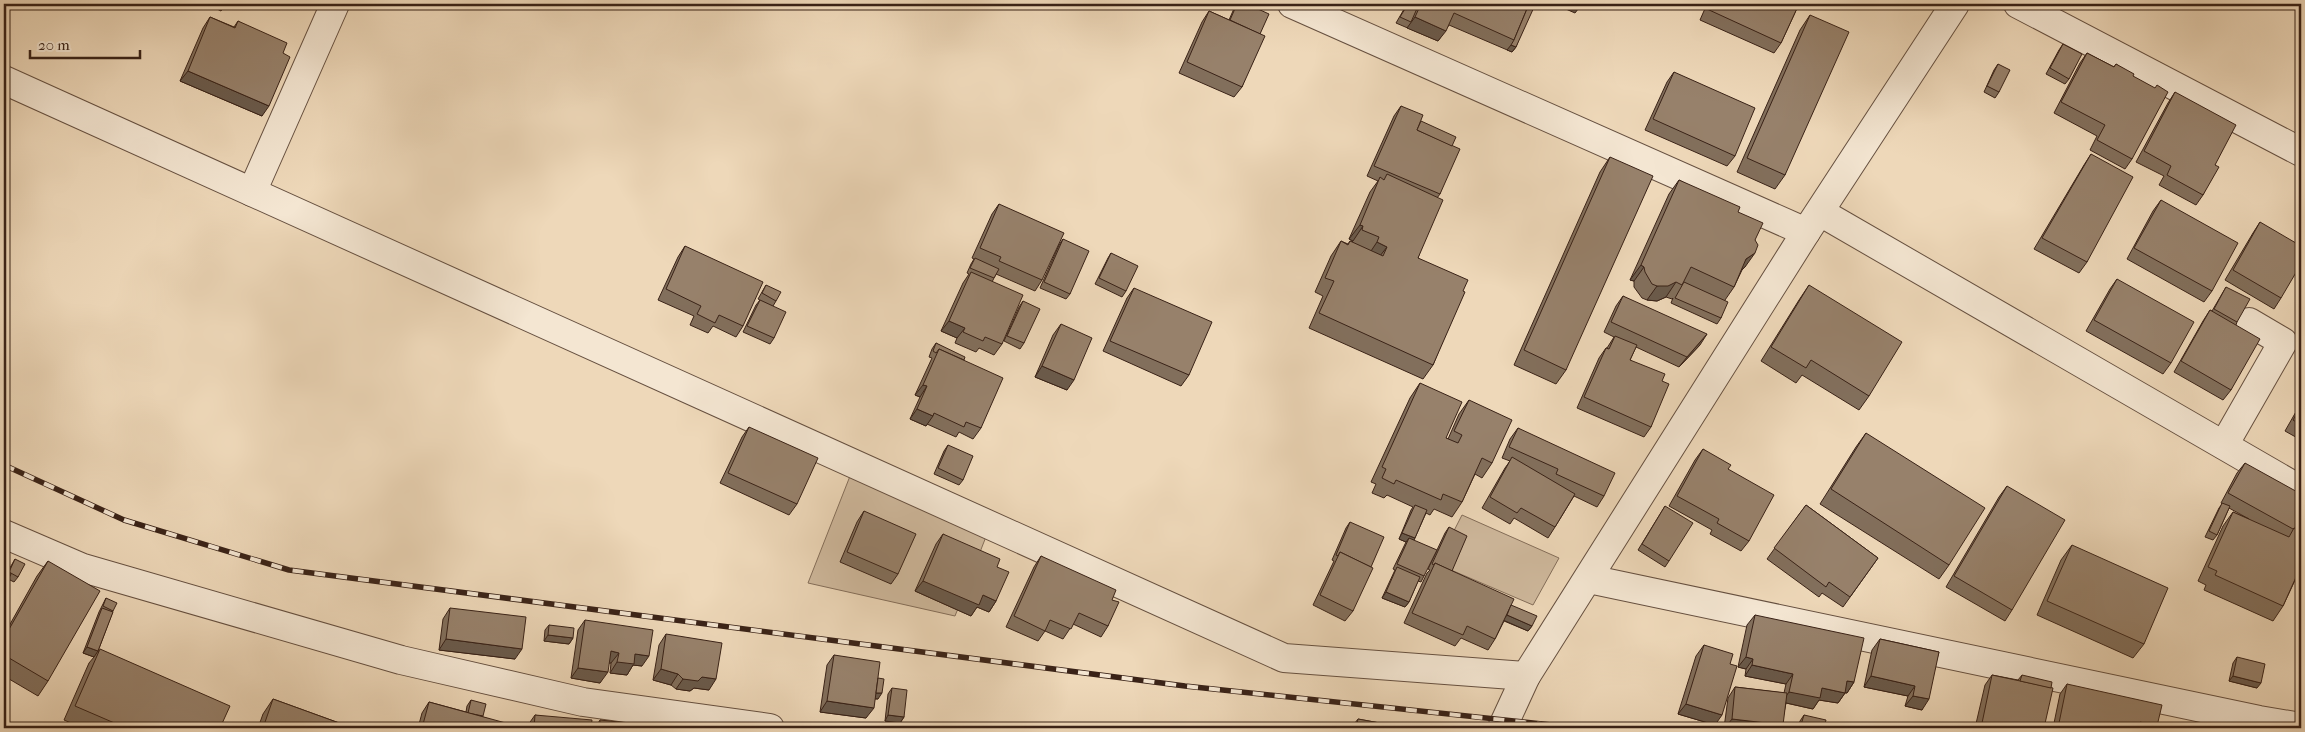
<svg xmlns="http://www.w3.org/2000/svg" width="2305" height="732" viewBox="0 0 2305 732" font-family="'IM FELL French Canon',serif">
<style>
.green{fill:#cfb99d;stroke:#846e5a}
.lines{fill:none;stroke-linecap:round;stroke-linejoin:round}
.minor-casing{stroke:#665040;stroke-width:30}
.minor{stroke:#f4e6d2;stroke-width:28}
.rail-casing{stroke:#392217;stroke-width:5.5}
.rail{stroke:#f4e6d2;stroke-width:4;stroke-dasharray:11;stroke-linecap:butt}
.wall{fill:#826f5c;stroke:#392217}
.shaded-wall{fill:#6a5a4b;stroke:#392217}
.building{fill:#97816b;stroke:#392217}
</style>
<rect width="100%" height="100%" fill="#eed8b9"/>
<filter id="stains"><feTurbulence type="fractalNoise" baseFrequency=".004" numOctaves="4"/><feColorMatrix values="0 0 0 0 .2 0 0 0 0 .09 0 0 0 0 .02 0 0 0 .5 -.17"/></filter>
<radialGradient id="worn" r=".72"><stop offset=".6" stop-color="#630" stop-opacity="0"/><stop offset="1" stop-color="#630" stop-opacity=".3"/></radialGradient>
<g class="green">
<polygon points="852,471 989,529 955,616 808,583"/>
<polygon points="1462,515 1559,558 1533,605 1437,564"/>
</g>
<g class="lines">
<defs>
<g id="minor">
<polyline points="1292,4 1806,232"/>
<polyline points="2018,4 2301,152"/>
<polyline points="4,80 1284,658 1526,676"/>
<polyline points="252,192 335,4"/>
<polyline points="1820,212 2301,490"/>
<polyline points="2224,445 2283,342 2249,322"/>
<polyline points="4,534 83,568 401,660 583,702 770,728"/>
<polyline points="1589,579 2259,720 2301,727"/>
<polyline points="1502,728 1526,676 1806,232 1955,4"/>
</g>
</defs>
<use href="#minor" class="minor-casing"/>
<use href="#minor" class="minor"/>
<defs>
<polyline id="rail" points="4,465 124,520 289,570 1185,686 1579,728"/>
</defs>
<use href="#rail" class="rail-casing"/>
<use href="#rail" class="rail"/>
</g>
<g class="wall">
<polygon points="212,4 226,4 221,11 211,6"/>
<polygon points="1236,4 1247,4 1260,34 1242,87 1234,97 1179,73 1202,22 1209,11 1229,20"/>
<polygon points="1407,4 1532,4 1516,47 1512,52 1449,25 1438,41 1396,23"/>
<polygon points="1707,4 1799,4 1781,43 1774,53 1700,20"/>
<polygon points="1810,15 1785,175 1775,189 1737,172 1800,30"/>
<polygon points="210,17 234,27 238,21 283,53 262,116 180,81 203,28"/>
<polygon points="2063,44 2069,79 2065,84 2046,74 2059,50"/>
<polygon points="2087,53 2114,67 2116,64 2133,76 2132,159 2125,169 2090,150 2097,136 2054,113 2080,63"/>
<polygon points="1998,64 1999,92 1995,98 1984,92 1994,70"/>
<polygon points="1674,72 1735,156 1727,166 1645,130 1667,82"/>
<polygon points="2175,92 2215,165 2203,195 2196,205 2159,185 2164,176 2136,162 2168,103"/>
<polygon points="1401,106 1452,146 1440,194 1437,198 1418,258 1463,291 1433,365 1423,379 1309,328 1323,296 1315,292 1331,256 1341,241 1348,244 1350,241 1352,242 1353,241 1349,239 1370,192 1378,181 1367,176 1394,116"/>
<polygon points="2091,154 2087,262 2079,273 2034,249 2084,165"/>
<polygon points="1610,157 1566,370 1556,384 1514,365 1600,172"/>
<polygon points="1679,180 1738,212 1755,240 1745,267 1742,270 1734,287 1725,300 1721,318 1717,324 1671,303 1673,298 1672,299 1666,297 1657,301 1647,300 1642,298 1634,287 1634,281 1630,280 1669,194"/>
<polygon points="2161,200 2212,291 2204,302 2127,259 2153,211"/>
<polygon points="999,204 1042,280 1035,291 996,274 992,282 1002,344 994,355 979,348 976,352 955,343 957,338 941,331 963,283 969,274 967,273 971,264 974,259 972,258 992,214"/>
<polygon points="2260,222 2281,298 2274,309 2225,280 2253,233"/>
<polygon points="1063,239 1070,294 1066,299 1040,288 1059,245"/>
<polygon points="685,246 743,326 736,337 713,326 708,333 690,325 694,316 658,300 678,257"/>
<polygon points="1111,253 1126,291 1122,297 1095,284 1108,258"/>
<polygon points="2117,279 2171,363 2163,374 2086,331 2110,289"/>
<polygon points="766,285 776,301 773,306 774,338 770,344 743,332 756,305 760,300 758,299"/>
<polygon points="1809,285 1869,396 1859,410 1802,375 1796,383 1761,361 1799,300"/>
<polygon points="2226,287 2237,322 2236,325 2231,390 2223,400 2174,372 2203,321 2210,310 2212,311"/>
<polygon points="1134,288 1189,375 1181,386 1103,351 1127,298"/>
<polygon points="1623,296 1700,345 1679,367 1636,347 1630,360 1662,381 1651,427 1644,437 1577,408 1599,358 1606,348 1607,348 1614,337 1604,332 1616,306"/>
<polygon points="2301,299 2301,307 2298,305"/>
<polygon points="1023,301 1024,343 1020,349 1004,341 1019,307"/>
<polygon points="1061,324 1067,390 1035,377 1053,335"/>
<polygon points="936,343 964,360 981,428 973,439 959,432 956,437 927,424 926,426 910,419 920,397 915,395 932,358 929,357 932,349"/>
<polygon points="1420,383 1446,438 1448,439 1459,414 1469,400 1492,463 1482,478 1475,474 1462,502 1452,517 1434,509 1430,515 1426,513 1414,540 1424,576 1421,582 1418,581 1409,602 1405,607 1382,598 1395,570 1393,569 1406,542 1399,539 1411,510 1413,507 1387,495 1384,498 1372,493 1376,484 1371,482 1410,398"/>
<polygon points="2301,403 2301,440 2285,431"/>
<polygon points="749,427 797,504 789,515 720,483 742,437"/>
<polygon points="1518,428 1604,496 1597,507 1574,496 1555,527 1548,538 1514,518 1510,524 1482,508 1505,468 1510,461 1502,458 1510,439"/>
<polygon points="1866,433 1949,565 1939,579 1820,504 1856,447"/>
<polygon points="948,445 963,480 959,485 934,474 944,451"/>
<polygon points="1703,449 1728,469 1749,541 1741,551 1710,534 1712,530 1669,506 1695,460"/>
<polygon points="2245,463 2296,529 2301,531 2301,530 2301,578 2297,576 2283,606 2273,621 2204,590 2206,585 2198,581 2223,526 2233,512 2249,519 2229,508 2217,535 2213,540 2205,537 2219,508 2222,504 2221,503 2237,473"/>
<polygon points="2007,486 2012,610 2005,621 1946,587 1999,497"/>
<polygon points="1806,505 1878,558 1843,607 1822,593 1819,597 1767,559"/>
<polygon points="1665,506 1669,561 1665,567 1638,550"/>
<polygon points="864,511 898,574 891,584 840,562 857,522"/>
<polygon points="1350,522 1353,611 1345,621 1313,605 1334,561 1332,560 1346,528"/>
<polygon points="1449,527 1452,571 1511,605 1532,626 1528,631 1504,621 1495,639 1488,650 1461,638 1455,646 1404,623 1427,573 1430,570 1428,569 1445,533"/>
<polygon points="943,534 997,567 996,601 989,612 977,607 971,616 915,591 936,544"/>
<polygon points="2072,545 2144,644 2133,658 2037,615 2061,560"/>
<polygon points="1041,556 1112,600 1108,626 1101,637 1073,624 1063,639 1045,631 1038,641 1006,627 1034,567"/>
<polygon points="15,559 18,577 14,582 8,579 7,573"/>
<polygon points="48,561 48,681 38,696 4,676 4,635 37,576"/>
<polygon points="106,598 113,611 98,651 220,728 83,728 64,720 89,663 94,657 83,653 99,612"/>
<polygon points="450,608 515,659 439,650 443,619"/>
<polygon points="1755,615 1854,682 1847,693 1845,693 1838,703 1819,700 1813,709 1786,703 1781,728 1724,728 1728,698 1735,687 1784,693 1786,684 1745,676 1746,669 1738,667 1747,625"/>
<polygon points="585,620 642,666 633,665 627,675 610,673 611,663 609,663 600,683 571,678 578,630"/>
<polygon points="549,625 573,638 569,644 544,641 545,630"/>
<polygon points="666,634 709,690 694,688 690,691 676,689 671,685 653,680 659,645"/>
<polygon points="1880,639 1939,652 1922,710 1905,706 1908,696 1864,687 1872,650"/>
<polygon points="1704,645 1730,664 1715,725 1678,714 1696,656"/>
<polygon points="834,655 878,678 878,699 875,699 866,718 820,712 827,665"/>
<polygon points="2237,657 2257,688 2229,681 2233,663"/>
<polygon points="1992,675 2018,680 2022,675 2044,728 1975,728 1985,685"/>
<polygon points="2067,684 2157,726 2156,728 2053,728 2060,694"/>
<polygon points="892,688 904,717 900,723 885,721 888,694"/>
<polygon points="273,699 353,728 258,728 263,714"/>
<polygon points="471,700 483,717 512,728 418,728 422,713 429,702 466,712 467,706"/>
<polygon points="535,715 591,728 528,728 528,725"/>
<polygon points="1804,715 1824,728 1798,728 1800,721"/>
<polygon points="1358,719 1407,728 1351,728"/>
<polygon points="600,720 656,728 595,728"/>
</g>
<g class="shaded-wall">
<polygon points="1560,4 1582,4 1575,13 1559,6"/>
<polygon points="1842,4 1855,4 1852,8"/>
<polygon points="1415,17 1446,31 1438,41 1407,28"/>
<polygon points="1511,45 1516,47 1512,52 1507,50"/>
<polygon points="188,71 269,106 262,116 180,81"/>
<polygon points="1360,225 1363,226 1353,241 1349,239"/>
<polygon points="1377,242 1387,247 1376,261 1367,257"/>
<polygon points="1755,253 1745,267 1736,274 1746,259"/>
<polygon points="1641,265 1644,267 1634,281 1630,280"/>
<polygon points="1676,282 1666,297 1657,301 1647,300 1657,286"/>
<polygon points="949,321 965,328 957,338 941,331"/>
<polygon points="1707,334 1700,345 1679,367 1687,357"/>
<polygon points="1042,366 1074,380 1067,390 1035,377"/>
<polygon points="923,385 927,386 920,397 915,395"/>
<polygon points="917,409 933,416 926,426 910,419"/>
<polygon points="1402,533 1415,538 1411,544 1409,538 1406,542 1399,539"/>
<polygon points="923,581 983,595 996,601 989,612 977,607 971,616 915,591"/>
<polygon points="1386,592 1409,602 1405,607 1382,598"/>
<polygon points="1507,615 1532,626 1528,631 1503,620"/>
<polygon points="548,635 573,638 569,644 544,641"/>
<polygon points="446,639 522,649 515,659 439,650"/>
<polygon points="87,647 98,651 94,657 83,653"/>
<polygon points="611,651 619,653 611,663 603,662"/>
<polygon points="635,654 649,656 642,666 633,665 627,675 610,673 617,662"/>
<polygon points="1746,657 1753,659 1746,669 1738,667"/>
<polygon points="1752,665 1793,674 1786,684 1745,676"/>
<polygon points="578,668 608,672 600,683 571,678"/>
<polygon points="661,669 678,674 671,685 653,680"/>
<polygon points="1871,676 1915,686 1908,696 1864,687"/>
<polygon points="2233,676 2261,683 2257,688 2229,681"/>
<polygon points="702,677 716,679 709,690 694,688 690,691 676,689 683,679"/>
<polygon points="1847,681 1854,682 1847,693 1840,691"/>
<polygon points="1822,688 1845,693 1838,703 1819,700 1813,709 1782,702 1789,692"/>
<polygon points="876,693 882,693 878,699 872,698"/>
<polygon points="1913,696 1929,699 1922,710 1905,706"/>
<polygon points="827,701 874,708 866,718 820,712"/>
<polygon points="1686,704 1722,715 1715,725 1678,714"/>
<polygon points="888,715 904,717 900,723 885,721"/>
<polygon points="1732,719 1783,725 1781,728 1725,728"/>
<polygon points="2140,722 2157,726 2156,728 2135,728"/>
<polygon points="2059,723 2082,728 2055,728"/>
</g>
<g class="building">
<polygon points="1237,4 1247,4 1269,14 1260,34 1230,20"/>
<polygon points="1408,4 1419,4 1411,22 1400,17"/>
<polygon points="1421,4 1529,4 1514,40 1454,13 1446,31 1415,17"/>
<polygon points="1529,4 1535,5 1516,47 1511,45 1514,40"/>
<polygon points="1709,4 1799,4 1781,43 1707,9"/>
<polygon points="1209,11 1265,36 1242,87 1187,62"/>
<polygon points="1810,15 1849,32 1785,175 1747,158"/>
<polygon points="210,17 235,28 238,21 287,43 283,53 290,57 269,106 188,71"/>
<polygon points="2063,44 2082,54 2069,79 2050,68"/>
<polygon points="2087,53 2114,67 2116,64 2134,74 2133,76 2155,88 2157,85 2168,92 2132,159 2097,140 2105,125 2061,102"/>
<polygon points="1998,64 2010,70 1999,92 1987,86"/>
<polygon points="1674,72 1755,108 1735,156 1653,119"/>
<polygon points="2175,92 2236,125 2215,165 2219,167 2203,195 2167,175 2171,166 2144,151"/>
<polygon points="1401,106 1423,115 1417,130 1460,149 1440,194 1374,166"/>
<polygon points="1421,121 1456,137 1452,146 1417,130"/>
<polygon points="2091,154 2133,177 2087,262 2042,238"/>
<polygon points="1610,157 1653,176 1566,370 1524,350"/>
<polygon points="1387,174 1443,200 1418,258 1468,280 1463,291 1465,292 1433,365 1319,313 1334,281 1325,278 1341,241 1348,245 1350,241 1383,256 1387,247 1377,242 1379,237 1362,230 1363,226 1360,225 1380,177 1384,180"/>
<polygon points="1679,180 1740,207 1738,212 1763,223 1755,240 1758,245 1755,253 1746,259 1734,287 1691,267 1682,285 1676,282 1668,286 1657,286 1652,284 1645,272 1644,267 1641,265"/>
<polygon points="2161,200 2238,243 2212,291 2134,248"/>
<polygon points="999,204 1064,233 1042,280 999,261 1001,257 980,248"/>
<polygon points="2260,222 2301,246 2301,264 2281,298 2233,270"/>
<polygon points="1063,239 1089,251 1070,294 1044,282"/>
<polygon points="685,246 763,282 743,326 719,315 715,323 697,314 701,306 666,289"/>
<polygon points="1111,253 1138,266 1126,291 1099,278"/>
<polygon points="975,258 999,269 994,278 970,268"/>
<polygon points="971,272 1023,295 1002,344 985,337 983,341 963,332 965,328 949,321"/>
<polygon points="2117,279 2194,322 2171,363 2094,320"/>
<polygon points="1684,282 1728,302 1721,318 1675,298"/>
<polygon points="766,285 781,292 776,301 762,293"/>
<polygon points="1809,285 1902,342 1869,396 1811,360 1806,368 1771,347"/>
<polygon points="2226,287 2250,299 2237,322 2214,309"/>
<polygon points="1134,288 1212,322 1189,375 1110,341"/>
<polygon points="1623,296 1707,334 1687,357 1611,322"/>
<polygon points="760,300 786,312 774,338 747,326"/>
<polygon points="1023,301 1040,309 1024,343 1007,336"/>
<polygon points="2210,310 2260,339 2231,390 2181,361"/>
<polygon points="1061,324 1092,338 1074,380 1042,366"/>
<polygon points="1615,336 1637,345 1630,360 1665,374 1662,381 1669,384 1651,427 1584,397 1606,348 1609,349"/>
<polygon points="936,343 965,357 964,360 939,349 936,353 933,351"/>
<polygon points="939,349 1003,378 981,428 966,422 964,427 934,413 933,416 917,409 927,386 923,385"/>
<polygon points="1420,383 1462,402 1446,438 1458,443 1462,435 1454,431 1469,400 1512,420 1492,463 1482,458 1462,502 1443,494 1441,500 1396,480 1394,484 1382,478 1386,469 1382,467"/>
<polygon points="2301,406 2301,425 2293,420"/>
<polygon points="749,427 818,458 797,504 728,473"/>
<polygon points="1518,428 1615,473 1604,496 1556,474 1558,469 1509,447"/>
<polygon points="1866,433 1985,508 1949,565 1831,489"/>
<polygon points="948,445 973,456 963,480 938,468"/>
<polygon points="1703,449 1731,465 1728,469 1774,495 1749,541 1717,523 1719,519 1677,496"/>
<polygon points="1512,457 1575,494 1555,527 1521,508 1517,513 1490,497"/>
<polygon points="2245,463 2301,494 2301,519 2296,529 2294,528 2293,529 2228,493"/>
<polygon points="2007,486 2065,520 2012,610 1954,576"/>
<polygon points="2222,503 2230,506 2217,535 2209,531"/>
<polygon points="1415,505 1427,510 1415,538 1402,533"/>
<polygon points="1806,505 1878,558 1850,597 1829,582 1826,587 1774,548"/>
<polygon points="1665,506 1693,523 1669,561 1642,544"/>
<polygon points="864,511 916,534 898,574 847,552"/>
<polygon points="2233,512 2289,537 2294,528 2301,531 2301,566 2283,606 2215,575 2217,571 2208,567"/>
<polygon points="1350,522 1384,537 1371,567 1340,552 1338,556 1336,555"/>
<polygon points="1449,527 1467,536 1452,571 1435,563 1434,565 1432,564"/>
<polygon points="943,534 1000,559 997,567 1009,572 996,601 983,595 979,605 923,581"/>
<polygon points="1409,538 1437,550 1424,576 1397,564"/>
<polygon points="2072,545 2168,588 2144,644 2047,601"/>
<polygon points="1340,552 1373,568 1353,611 1320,595"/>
<polygon points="1041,556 1116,590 1112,600 1119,602 1108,626 1079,613 1071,629 1050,620 1045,631 1014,616"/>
<polygon points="15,559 25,564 18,577 9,572"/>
<polygon points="48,561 100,591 48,681 4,655 4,638"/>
<polygon points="1435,563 1514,599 1495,639 1467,626 1463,635 1412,613"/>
<polygon points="1397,567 1420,577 1409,602 1386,592"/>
<polygon points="4,571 11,574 4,588"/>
<polygon points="106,598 117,603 113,611 103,606"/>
<polygon points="1511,605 1537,616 1532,626 1507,615"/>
<polygon points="102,608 113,612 98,651 87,647"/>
<polygon points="450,608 526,617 522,649 446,639"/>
<polygon points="1755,615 1864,638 1854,682 1847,681 1845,693 1822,688 1820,698 1789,692 1793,674 1752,665 1753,659 1746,657"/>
<polygon points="585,620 653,630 649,656 635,654 634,664 617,662 619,653 611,651 608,672 578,668"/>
<polygon points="549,625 574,628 573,638 548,635"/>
<polygon points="666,634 722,643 716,679 702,677 698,681 683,679 678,674 661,669"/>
<polygon points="1880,639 1939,652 1929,699 1913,696 1915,686 1871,676"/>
<polygon points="1704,645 1733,654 1730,664 1737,666 1722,715 1686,704"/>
<polygon points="100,649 230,706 220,728 126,728 75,706"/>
<polygon points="834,655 880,662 874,708 827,701"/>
<polygon points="2237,657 2265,664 2261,683 2233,676"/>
<polygon points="1992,675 2053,688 2044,728 1981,728"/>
<polygon points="2022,675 2052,682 2051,688 2020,681"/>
<polygon points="878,678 884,679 882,693 876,693"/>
<polygon points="2067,684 2162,705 2157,726 2140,722 2138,728 2082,728 2059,723"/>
<polygon points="1735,687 1787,693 1783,725 1732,719"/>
<polygon points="892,688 907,690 904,717 888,715"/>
<polygon points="273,699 353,728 263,728"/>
<polygon points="471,700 486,704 483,716 468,713"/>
<polygon points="429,702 513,725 512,728 422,728"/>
<polygon points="535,715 592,720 591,728 534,728"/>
<polygon points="1804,715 1826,720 1824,728 1800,728"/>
<polygon points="1358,719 1407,728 1356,728"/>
<polygon points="600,720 656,726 656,728 600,728"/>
<polygon points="401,725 409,728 400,728"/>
</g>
<rect width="2305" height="732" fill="none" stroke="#eed8b9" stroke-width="20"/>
<rect x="5" y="5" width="2295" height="722" fill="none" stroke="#392217" stroke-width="2.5"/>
<rect x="10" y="10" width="2285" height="712" fill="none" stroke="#392217"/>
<path d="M30 50v8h110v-8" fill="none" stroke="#392217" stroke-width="2.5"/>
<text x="38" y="50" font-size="15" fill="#392217" stroke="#f4e6d2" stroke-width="4" paint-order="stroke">20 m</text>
<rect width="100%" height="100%" filter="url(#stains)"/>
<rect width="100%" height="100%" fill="url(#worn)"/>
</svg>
